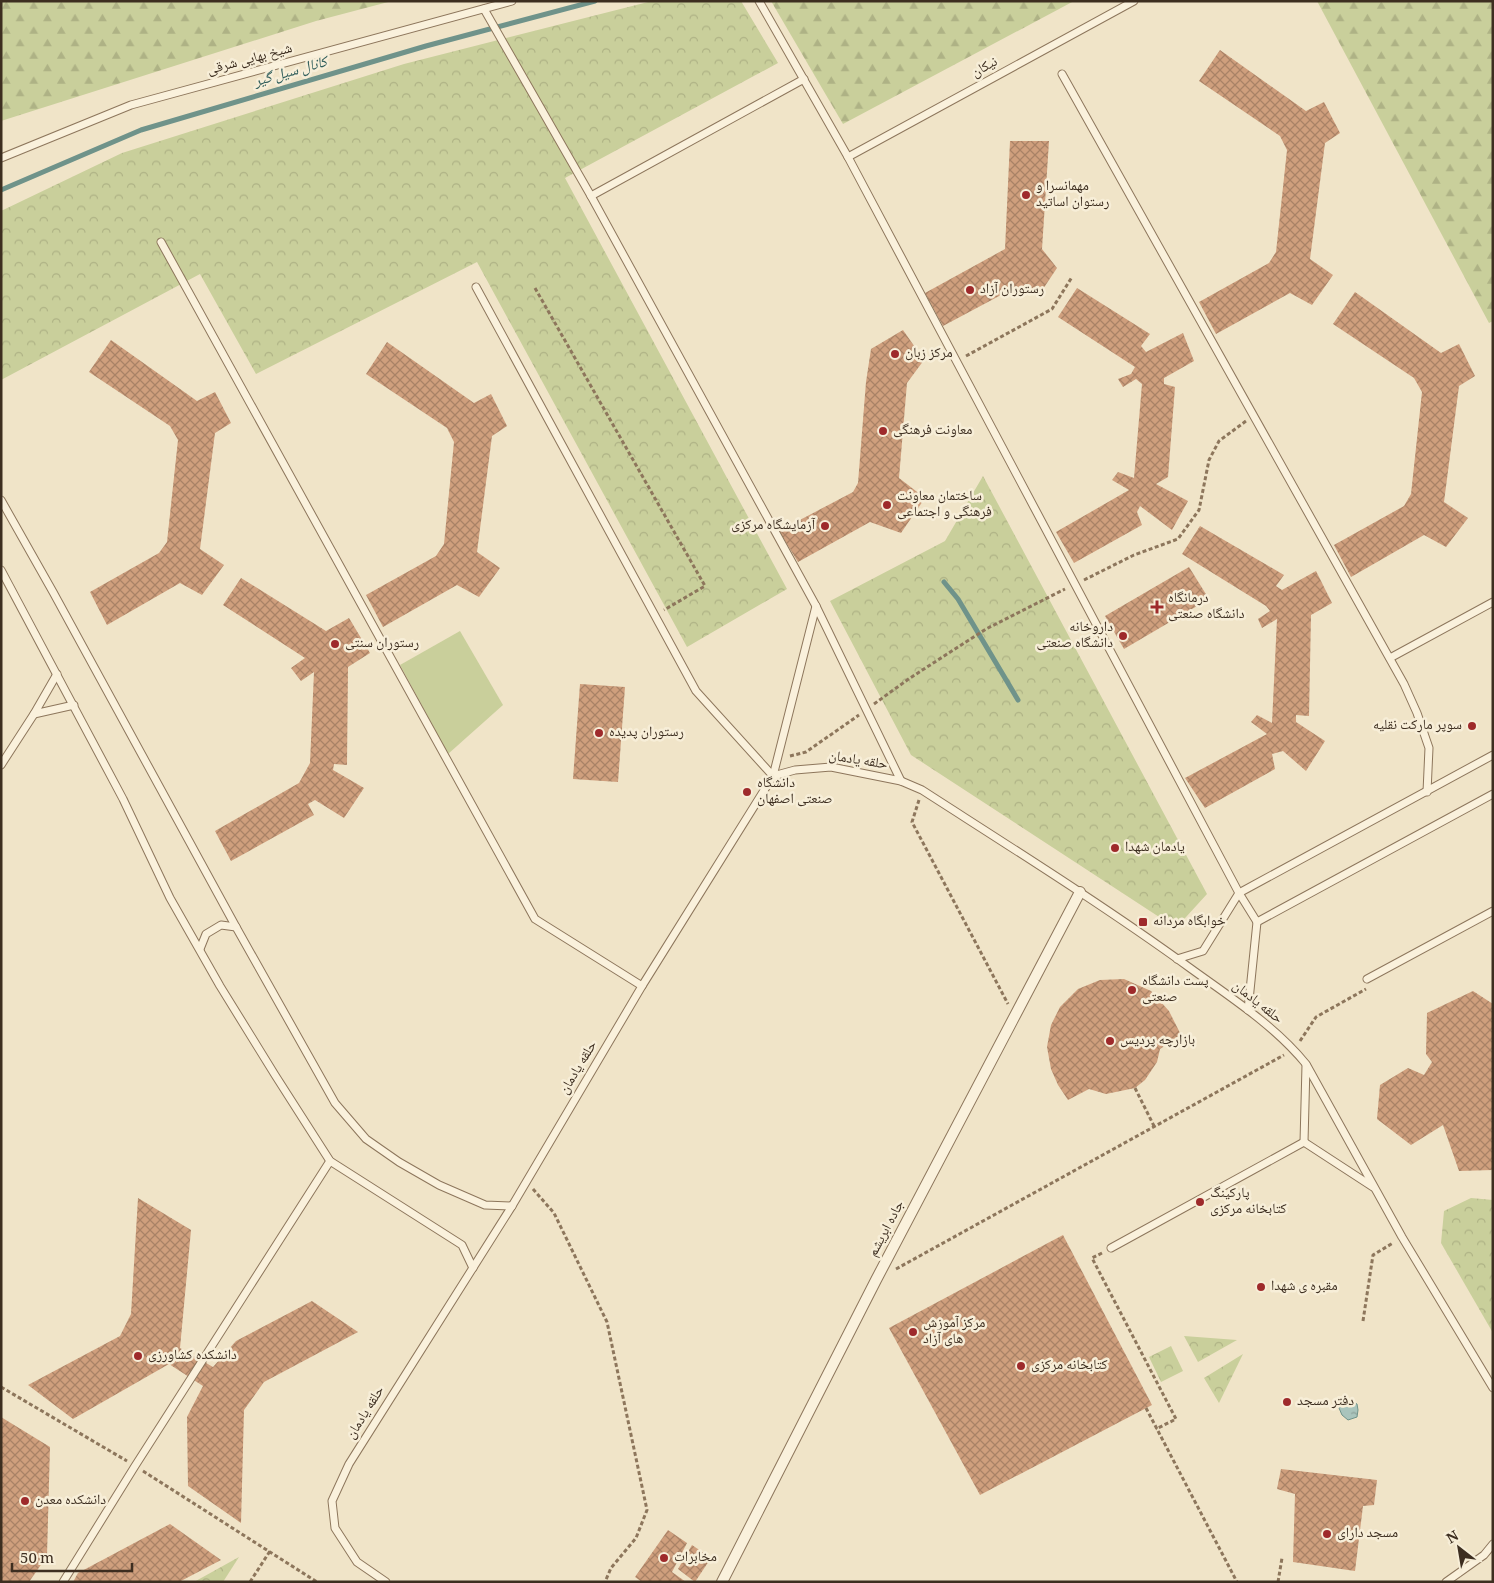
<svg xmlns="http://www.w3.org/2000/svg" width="1494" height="1583" viewBox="0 0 1494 1583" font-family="Georgia,'Noto Naskh Arabic',serif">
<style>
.green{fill:#c9cf9b}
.forest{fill:url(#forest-firs)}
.park{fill:url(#park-crowns)}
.water{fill:url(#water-ripples);stroke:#6f938a}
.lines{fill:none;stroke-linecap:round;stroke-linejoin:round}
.stream{stroke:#6f938a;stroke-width:5}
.building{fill:url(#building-cross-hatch)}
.service-casing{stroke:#8d765c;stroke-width:9}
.pedestrian-casing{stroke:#8d765c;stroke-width:12}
.path{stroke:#8d765c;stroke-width:3;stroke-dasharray:4 2.5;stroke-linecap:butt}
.service{stroke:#faf1dc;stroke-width:7}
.pedestrian{stroke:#faf1dc;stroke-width:10}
.poi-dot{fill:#9e2a2b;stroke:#f7eed8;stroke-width:2}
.labels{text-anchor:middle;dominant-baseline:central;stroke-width:5;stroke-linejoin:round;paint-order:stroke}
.street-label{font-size:14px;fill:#3d2e20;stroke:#f7eed8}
.poi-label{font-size:14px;fill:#3d2e20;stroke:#f7eed8;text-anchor:start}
.water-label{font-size:15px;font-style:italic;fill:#2f5d5a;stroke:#f7eed8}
</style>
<defs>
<pattern id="forest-firs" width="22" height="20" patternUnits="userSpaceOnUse" patternTransform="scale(1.25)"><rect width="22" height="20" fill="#c9cf9b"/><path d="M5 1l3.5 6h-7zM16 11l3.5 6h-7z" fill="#aeb285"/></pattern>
<pattern id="park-crowns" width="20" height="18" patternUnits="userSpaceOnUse" patternTransform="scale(1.25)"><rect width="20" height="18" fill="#c9cf9b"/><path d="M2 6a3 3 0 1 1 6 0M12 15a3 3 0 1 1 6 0" fill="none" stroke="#aeb285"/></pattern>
<pattern id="water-ripples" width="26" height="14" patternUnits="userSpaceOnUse" patternTransform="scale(1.25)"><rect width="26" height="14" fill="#a9c4bc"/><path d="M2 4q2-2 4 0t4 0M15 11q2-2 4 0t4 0" fill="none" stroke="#8ba098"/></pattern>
<pattern id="building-cross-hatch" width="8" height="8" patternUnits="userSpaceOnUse" patternTransform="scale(1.25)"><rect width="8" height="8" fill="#cf9f7d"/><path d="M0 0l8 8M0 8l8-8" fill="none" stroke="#a98266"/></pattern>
</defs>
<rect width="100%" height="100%" fill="#f0e4c8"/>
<polygon class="green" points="460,631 503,705 448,754 400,665"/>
<g class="forest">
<polygon points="1,1 392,1 316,21 1,121"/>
<polygon points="771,1 1074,1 843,124"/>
<polygon points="1317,1 1493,1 1493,321 1489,323"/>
</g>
<g class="park">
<polygon points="652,1 741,1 778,63 565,178 787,589 687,647 477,262 256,374 200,274 1,380 1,211 122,153 404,64"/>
<polygon points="983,476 1207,894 1176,928 911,755 830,601 945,541"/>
<polygon points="1471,1198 1493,1200 1493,1333 1441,1243 1444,1211"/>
<polygon points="1184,1336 1237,1340 1198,1362"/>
<polygon points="1171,1346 1183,1371 1161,1382 1149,1357"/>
<polygon points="1243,1354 1219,1403 1204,1378"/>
<polygon points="239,1557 223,1582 194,1582"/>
</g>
<polygon class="water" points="1351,1401 1357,1404 1358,1410 1357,1417 1348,1420 1342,1415 1339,1408 1342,1403"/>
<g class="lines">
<g class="stream">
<polyline points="1,190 141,130 426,46 595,1"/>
<polyline points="944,582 958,599 1018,700"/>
</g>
</g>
<g class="building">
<polygon points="1220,50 1306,111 1324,102 1340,133 1325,143 1310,259 1333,275 1312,305 1290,293 1216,334 1199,302 1269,263 1276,252 1287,150 1280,136 1199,81"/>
<polygon points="1010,141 1049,141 1042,249 1057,268 1039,295 1016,287 943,326 925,293 1005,249"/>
<polygon points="1077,288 1150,334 1141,346 1146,352 1183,333 1194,361 1164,378 1164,384 1175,387 1168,477 1156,484 1188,501 1172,530 1140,506 1137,512 1142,525 1074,563 1056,532 1129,490 1112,480 1118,472 1134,478 1142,384 1136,379 1123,387 1118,379 1131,374 1135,367 1058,317"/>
<polygon points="1355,292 1441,353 1459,344 1475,376 1459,386 1444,502 1468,518 1446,547 1424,535 1351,577 1334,545 1404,506 1411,494 1422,392 1414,378 1333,324"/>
<polygon points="903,330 924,360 907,383 899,478 925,498 901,533 870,522 798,562 779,531 853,492 858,483 866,382 871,349"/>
<polygon points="111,340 197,401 215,392 231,423 215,433 200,549 224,565 202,595 180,583 107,625 90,592 159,553 167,542 178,440 170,426 89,372"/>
<polygon points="387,342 474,403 491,394 507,426 492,436 477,552 500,568 479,597 457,585 383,627 366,595 436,556 444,544 454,442 447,428 366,374"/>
<polygon points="1200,526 1284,575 1276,586 1282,590 1316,571 1332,603 1311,615 1309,716 1296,715 1296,722 1325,741 1306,771 1283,751 1272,754 1275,769 1205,808 1185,778 1267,734 1251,722 1257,715 1272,723 1277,619 1262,628 1258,619 1270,611 1266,606 1182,554"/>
<polygon points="1189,567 1209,599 1124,649 1105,616"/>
<polygon points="241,578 326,631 349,618 370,653 348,667 347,765 334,764 333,770 364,788 344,818 315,800 308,804 314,815 231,861 215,831 299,783 310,763 314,672 301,681 291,668 305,658 223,605"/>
<polygon points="580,684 625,687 618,782 573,779"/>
<polygon points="1124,979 1151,991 1169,1011 1181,1035 1160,1049 1157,1062 1145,1080 1135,1088 1106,1094 1089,1089 1068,1100 1058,1085 1051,1069 1047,1047 1051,1025 1060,1007 1078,989 1100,980"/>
<polygon points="1473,991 1493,1004 1493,1170 1459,1171 1443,1125 1411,1145 1377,1119 1380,1085 1408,1068 1424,1075 1432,1062 1426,1054 1427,1013"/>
<polygon points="138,1198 191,1230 180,1348 213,1367 236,1341 312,1301 358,1332 264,1382 244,1410 241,1523 188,1486 187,1417 203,1386 169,1364 73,1419 28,1385 120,1336 131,1314"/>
<polygon points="1063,1235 1152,1405 980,1495 889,1328"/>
<polygon points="1,1417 50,1447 47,1556 29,1582 1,1582"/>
<polygon points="1281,1469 1377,1480 1374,1505 1363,1506 1355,1571 1293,1562 1295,1494 1277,1489"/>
<polygon points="170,1524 221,1560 179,1582 73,1582 78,1573"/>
<polygon points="668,1530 687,1543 672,1572 686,1582 642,1582 635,1577"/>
<polygon points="692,1545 711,1558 695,1582 678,1569"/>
</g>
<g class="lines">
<defs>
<g id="service">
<polyline points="759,1 848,157 1239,893 1257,922 1248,1010"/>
<polyline points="484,9 591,196 816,606 901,781"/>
<polyline points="1062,74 1404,684 1417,713 1429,748 1427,792"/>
<polyline points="848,157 1134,1"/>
<polyline points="1,158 131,105 512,1"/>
<polyline points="591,196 804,79"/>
<polyline points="161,242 535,919 642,986"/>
<polyline points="476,287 696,691 773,776"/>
<polyline points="1,500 53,592 236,927 335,1103 366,1139 399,1162 439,1185 485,1205 512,1206"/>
<polyline points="1,570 123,799 170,898 220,986 275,1075 330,1161 462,1245 473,1268"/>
<polyline points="1390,658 1493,602"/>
<polyline points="57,674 34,714 74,705"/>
<polyline points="1,765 34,714"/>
<polyline points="773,776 816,606"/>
<polyline points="1257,922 1493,794"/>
<polyline points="200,949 206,934 221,925 236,927"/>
<polyline points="1177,959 1203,951 1239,893 1493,755"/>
<polyline points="1367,979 1493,911"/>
<polyline points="1304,1142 1373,1187"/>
<polyline points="1304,1142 1306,1065"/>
<polyline points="1111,1248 1304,1142"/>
<polyline points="63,1582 135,1466 330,1161"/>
<path d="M386,1582L357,1562L335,1528L332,1501L349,1464L512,1206L642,986L773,776L795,770L831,767L901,781L922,790C1012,848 1103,905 1190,968C1230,997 1274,1025 1306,1064L1402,1237L1493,1388"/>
<polyline points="1446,1582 1484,1555 1493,1544"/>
</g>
<polyline id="pedestrian" points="722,1582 876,1280 1080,892"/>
</defs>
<use href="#service" class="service-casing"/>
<use href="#pedestrian" class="pedestrian-casing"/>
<g class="path">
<polyline points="535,288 705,586 664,610"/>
<polyline points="966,356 1052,309 1072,277"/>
<polyline points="1084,580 1134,555 1178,539 1199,510 1209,460 1219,441 1246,421"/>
<polyline points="874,704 910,678 986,629 1065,589"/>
<polyline points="790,756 806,752 859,715"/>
<polyline points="919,800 912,822 1008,1004"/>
<polyline points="1300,1041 1316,1017 1366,989"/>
<polyline points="1135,1088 1155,1128"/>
<polyline points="533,1189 554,1213 607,1322 647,1510 636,1538 611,1568 605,1582"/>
<polyline points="1102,1253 1092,1258 1176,1419 1156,1429"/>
<polyline points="896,1269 1284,1055"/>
<polyline points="1363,1321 1373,1255 1393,1243"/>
<polyline points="1,1387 127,1461"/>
<polyline points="1146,1408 1237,1582"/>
<polyline points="143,1471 317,1582"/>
<polyline points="250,1582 270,1551"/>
<polyline points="1278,1582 1282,1558"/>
</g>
<use href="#service" class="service"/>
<use href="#pedestrian" class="pedestrian"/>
</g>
<g class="poi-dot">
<circle cx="1026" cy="195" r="5"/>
<circle cx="970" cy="290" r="5"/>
<circle cx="895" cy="354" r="5"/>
<circle cx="883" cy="431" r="5"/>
<circle cx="887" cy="505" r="5"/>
<circle cx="825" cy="526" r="5"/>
<path d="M1154.5 599.5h5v5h5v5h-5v5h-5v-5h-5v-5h5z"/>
<circle cx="1123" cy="636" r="5"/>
<circle cx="335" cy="644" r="5"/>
<circle cx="1472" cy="726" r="5"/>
<circle cx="599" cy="733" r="5"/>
<circle cx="747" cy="792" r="5"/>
<circle cx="1115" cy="848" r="5"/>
<rect x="1138" y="917" width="10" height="10" rx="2.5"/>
<circle cx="1132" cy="990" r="5"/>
<circle cx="1110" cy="1041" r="5"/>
<circle cx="1200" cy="1202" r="5"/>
<circle cx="1261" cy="1287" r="5"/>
<circle cx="913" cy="1332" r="5"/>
<circle cx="138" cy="1356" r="5"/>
<circle cx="1021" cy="1366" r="5"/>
<circle cx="1287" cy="1402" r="5"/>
<circle cx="25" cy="1501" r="5"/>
<circle cx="1327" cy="1534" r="5"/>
<circle cx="664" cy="1558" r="5"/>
</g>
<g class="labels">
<g class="street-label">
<text transform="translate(250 60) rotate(-15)">شیخ بهایی شرقی</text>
<text transform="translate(985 68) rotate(-29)">نیکان</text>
<text transform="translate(858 761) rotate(9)">حلقه یادمان</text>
<text transform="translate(1257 1003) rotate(38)">حلقه یادمان</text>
<text transform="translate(579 1068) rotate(-59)">حلقه یادمان</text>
<text transform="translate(887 1229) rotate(-62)">جاده ابریشم</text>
<text transform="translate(366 1413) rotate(-58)">حلقه یادمان</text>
</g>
<g class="poi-label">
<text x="1036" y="187">مهمانسرا و<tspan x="1036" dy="16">رستوان اساتید</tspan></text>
<text x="980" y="290">رستوران آزاد</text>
<text x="905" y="354">مرکز زبان</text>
<text x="893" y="431">معاونت فرهنگی</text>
<text x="897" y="497">ساختمان معاونت<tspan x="897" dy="16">فرهنگی و اجتماعی</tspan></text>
<text x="815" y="526" text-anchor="end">آزمایشگاه مرکزی</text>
<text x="1168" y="599">درمانگاه<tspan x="1168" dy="16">دانشگاه صنعتی</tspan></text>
<text x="1113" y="628" text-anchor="end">داروخانه<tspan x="1113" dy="16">دانشگاه صنعتی</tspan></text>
<text x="345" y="644">رستوران سنتی</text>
<text x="1462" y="726" text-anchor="end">سوپر مارکت نقلیه</text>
<text x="609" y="733">رستوران پدیده</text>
<text x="757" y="784">دانشگاه<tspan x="757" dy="16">صنعتی اصفهان</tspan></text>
<text x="1125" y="848">یادمان شهدا</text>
<text x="1153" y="922">خوابگاه مردانه</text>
<text x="1142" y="982">پست دانشگاه<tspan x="1142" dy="16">صنعتی</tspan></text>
<text x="1120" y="1041">بازارچه پردیس</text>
<text x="1210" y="1194">پارکینگ<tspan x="1210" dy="16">کتابخانه مرکزی</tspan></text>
<text x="1271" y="1287">مقبره ی شهدا</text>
<text x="923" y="1324">مرکز آموزش<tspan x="923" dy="16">های آزاد</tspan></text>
<text x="148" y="1356">دانشکده کشاورزی</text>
<text x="1031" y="1366">کتابخانه مرکزی</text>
<text x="1297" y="1402">دفتر مسجد</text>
<text x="35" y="1501">دانشکده معدن</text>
<text x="1337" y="1534">مسجد دارای</text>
<text x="674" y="1558">مخابرات</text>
</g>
<g class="water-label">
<text transform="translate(291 73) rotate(-16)">کانال سیل گیر</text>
</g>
</g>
<rect width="1494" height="1583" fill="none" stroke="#3d2e20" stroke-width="5"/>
<g transform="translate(1459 1548) rotate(329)" stroke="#f7eed8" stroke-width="4" paint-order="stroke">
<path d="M0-4L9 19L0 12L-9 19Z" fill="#3d2e20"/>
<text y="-8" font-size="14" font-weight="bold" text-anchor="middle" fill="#3d2e20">N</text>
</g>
<path d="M12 1563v8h120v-8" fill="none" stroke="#3d2e20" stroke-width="2.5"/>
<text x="20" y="1563" font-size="15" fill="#3d2e20" stroke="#f7eed8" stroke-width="4" paint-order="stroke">50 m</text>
</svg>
